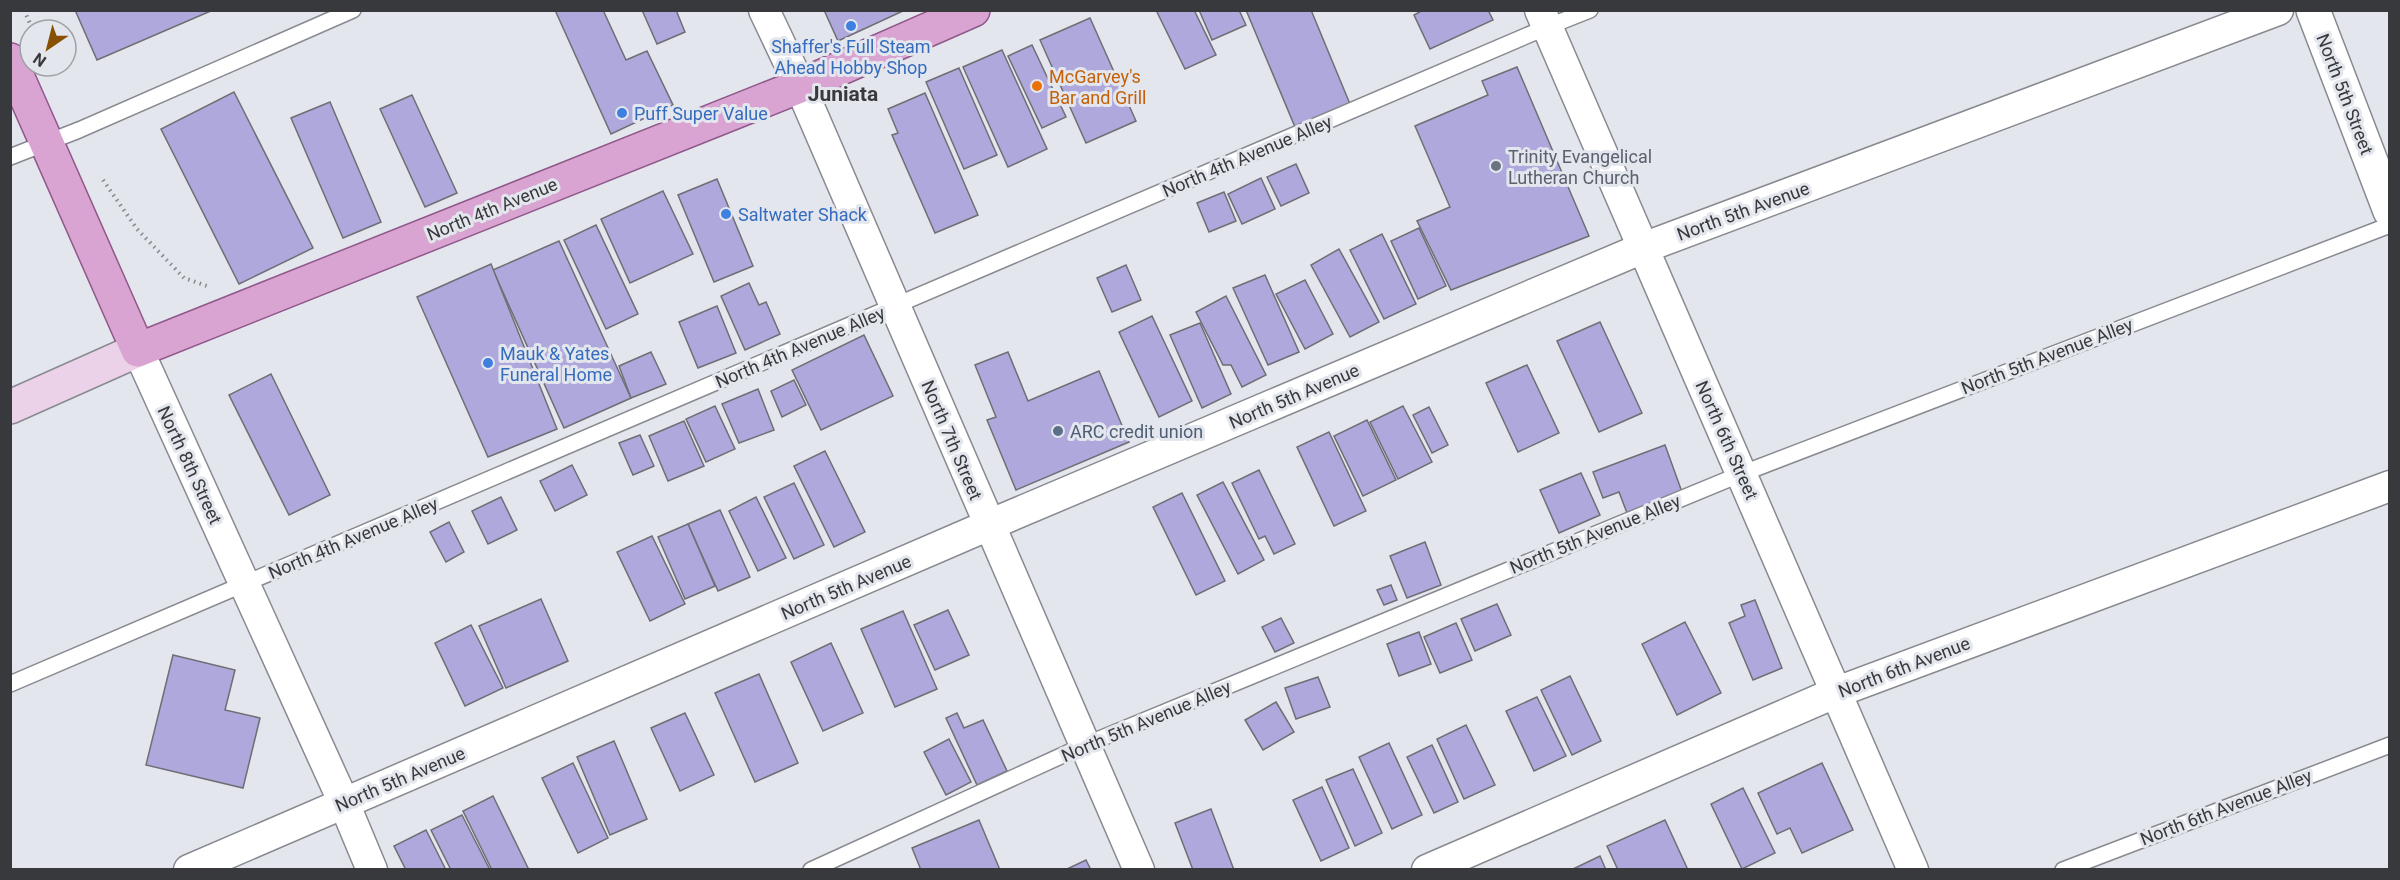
<svg xmlns="http://www.w3.org/2000/svg" width="2400" height="880" viewBox="0 0 2400 880" font-family="Roboto,sans-serif">
<style>
.building{fill:#afa8dd;stroke:#6e6e74;stroke-width:1.5}
.lines{fill:none;stroke-linecap:round;stroke-linejoin:round}
.service-casing{stroke:#888a90;stroke-width:18}
.minor-casing{stroke:#888a90;stroke-width:33}
.tertiary-casing{stroke:#888a90;stroke-width:36}
.secondary-casing{stroke:#888a90;stroke-width:36}
.primary-casing{stroke:#90588a;stroke-width:36}
.path{stroke:#86888d;stroke-width:4;stroke-dasharray:1.5 4.5;stroke-linecap:butt}
.service{stroke:#fff;stroke-width:15}
.minor{stroke:#fff;stroke-width:30}
.tertiary{stroke:#fff;stroke-width:33}
.secondary{stroke:#ecd2e8;stroke-width:33}
.primary{stroke:#d9a4d2;stroke-width:33}
.shop-dot{fill:#3f7fe0;stroke:#e3e6ed;stroke-width:2}
.food-dot{fill:#e8710a;stroke:#e3e6ed;stroke-width:2}
.worship-dot{fill:#6b7280;stroke:#e3e6ed;stroke-width:2}
.service-dot{fill:#5c6f8a;stroke:#e3e6ed;stroke-width:2}
.labels{text-anchor:middle;dominant-baseline:central;stroke-width:6;stroke-linejoin:round;paint-order:stroke}
.shop-label{font-size:18px;fill:#366cbe;stroke:#e3e6ed;text-anchor:start}
.food-label{font-size:18px;fill:#c56008;stroke:#e3e6ed;text-anchor:start}
.street-label{font-size:18px;fill:#38393c;stroke:#e3e6ed}
.worship-label{font-size:18px;fill:#5b616d;stroke:#e3e6ed;text-anchor:start}
.service-label{font-size:18px;fill:#4e5e75;stroke:#e3e6ed;text-anchor:start}
.quarter-label{font-size:21px;font-weight:bold;fill:#38393c;stroke:#e3e6ed}
</style>
<rect width="100%" height="100%" fill="#e3e6ed"/>
<g class="building">
<polygon points="75,10 213,10 97,60"/>
<polygon points="555,10 603,10 626,60 647,51 673,105 611,134"/>
<polygon points="642,10 676,10 685,32 657,44"/>
<polygon points="824,10 905,10 838,41"/>
<polygon points="1156,10 1194,10 1216,55 1185,69"/>
<polygon points="1199,10 1239,10 1246,25 1212,40"/>
<polygon points="1246,10 1311,10 1350,104 1295,127"/>
<polygon points="1423,10 1488,10 1493,20 1430,49 1414,15"/>
<polygon points="1090,18 1136,121 1086,143 1040,40"/>
<polygon points="1032,45 1066,117 1042,128 1008,56"/>
<polygon points="1002,50 1047,149 1008,167 963,67"/>
<polygon points="1517,67 1589,236 1451,290 1417,221 1450,207 1415,126 1488,95 1482,81"/>
<polygon points="959,68 997,155 964,169 926,82"/>
<polygon points="234,92 313,248 239,284 161,129"/>
<polygon points="925,93 978,215 935,233 892,135 898,133 888,109"/>
<polygon points="412,95 457,193 425,207 380,109"/>
<polygon points="330,102 381,222 343,238 291,118"/>
<polygon points="1296,164 1309,193 1281,206 1267,177"/>
<polygon points="1261,178 1275,209 1242,224 1228,194"/>
<polygon points="717,179 753,266 714,282 678,195"/>
<polygon points="663,191 693,254 630,283 601,219"/>
<polygon points="1224,192 1236,221 1209,232 1197,203"/>
<polygon points="596,225 638,314 606,329 564,240"/>
<polygon points="1419,228 1446,286 1418,299 1391,241"/>
<polygon points="1382,234 1416,304 1384,319 1350,250"/>
<polygon points="559,241 631,398 564,428 493,270"/>
<polygon points="1339,249 1379,322 1350,337 1311,265"/>
<polygon points="491,264 557,429 488,457 417,297"/>
<polygon points="1126,265 1141,300 1112,312 1097,278"/>
<polygon points="1265,275 1299,352 1268,365 1233,288"/>
<polygon points="1305,280 1333,334 1305,349 1276,294"/>
<polygon points="749,283 759,305 766,302 780,334 745,350 721,296"/>
<polygon points="1226,296 1266,375 1242,387 1231,365 1223,365 1196,312"/>
<polygon points="717,306 736,353 698,368 679,322"/>
<polygon points="1152,316 1192,401 1159,417 1119,332"/>
<polygon points="1600,322 1642,413 1599,432 1557,341"/>
<polygon points="1200,323 1231,394 1202,408 1170,335"/>
<polygon points="864,335 893,396 821,430 792,370"/>
<polygon points="651,352 666,384 631,398 619,366"/>
<polygon points="1008,352 1028,401 1099,371 1129,442 1016,490 987,420 996,417 975,365"/>
<polygon points="1527,365 1559,433 1518,452 1486,383"/>
<polygon points="271,374 330,495 289,515 229,395"/>
<polygon points="794,380 806,405 782,417 771,391"/>
<polygon points="758,389 774,430 739,443 722,404"/>
<polygon points="715,406 735,449 706,462 686,419"/>
<polygon points="1403,406 1432,462 1398,479 1370,422"/>
<polygon points="1429,407 1448,445 1432,453 1413,415"/>
<polygon points="1367,420 1396,480 1363,496 1334,436"/>
<polygon points="684,421 704,466 668,481 649,436"/>
<polygon points="1329,432 1366,511 1334,526 1297,447"/>
<polygon points="640,435 654,466 633,475 619,443"/>
<polygon points="1665,445 1682,492 1627,513 1619,492 1603,498 1593,472"/>
<polygon points="825,451 865,532 834,547 794,466"/>
<polygon points="572,465 587,495 555,511 540,481"/>
<polygon points="1259,470 1295,544 1274,554 1265,536 1259,539 1232,483"/>
<polygon points="1581,473 1600,515 1559,533 1540,490"/>
<polygon points="1223,482 1264,560 1238,574 1197,495"/>
<polygon points="794,483 824,545 794,559 764,497"/>
<polygon points="1182,493 1225,581 1196,595 1153,507"/>
<polygon points="501,497 517,530 488,544 472,511"/>
<polygon points="756,497 786,558 758,571 729,511"/>
<polygon points="720,510 750,577 718,591 688,524"/>
<polygon points="449,522 464,552 446,562 430,532"/>
<polygon points="688,524 715,586 685,599 658,537"/>
<polygon points="652,536 685,604 650,621 617,552"/>
<polygon points="1425,542 1441,585 1407,598 1390,556"/>
<polygon points="1391,585 1397,600 1384,605 1377,590"/>
<polygon points="541,599 568,661 506,688 479,626"/>
<polygon points="1755,600 1782,668 1753,680 1729,623 1745,616 1741,605"/>
<polygon points="1497,604 1511,635 1475,651 1461,619"/>
<polygon points="948,610 969,655 935,670 914,625"/>
<polygon points="903,611 937,689 895,707 861,629"/>
<polygon points="1281,618 1294,643 1275,652 1262,627"/>
<polygon points="1685,622 1721,693 1677,715 1642,644"/>
<polygon points="1456,623 1472,660 1440,673 1424,637"/>
<polygon points="471,625 503,688 465,706 435,643"/>
<polygon points="1419,632 1431,664 1399,676 1387,644"/>
<polygon points="831,643 863,713 823,731 791,662"/>
<polygon points="173,655 235,670 225,710 260,718 243,788 146,765"/>
<polygon points="759,674 798,763 755,782 715,693"/>
<polygon points="1570,676 1601,741 1572,755 1541,690"/>
<polygon points="1318,677 1330,707 1296,719 1285,688"/>
<polygon points="1537,697 1566,756 1534,771 1506,711"/>
<polygon points="1276,702 1294,732 1263,750 1245,720"/>
<polygon points="685,713 714,775 680,791 651,728"/>
<polygon points="957,713 964,728 983,720 1007,771 977,785 946,718"/>
<polygon points="1466,725 1495,785 1464,799 1437,739"/>
<polygon points="949,739 971,782 946,795 924,752"/>
<polygon points="614,741 647,819 610,835 577,757"/>
<polygon points="1389,743 1422,815 1392,829 1359,757"/>
<polygon points="1432,745 1458,802 1434,813 1407,757"/>
<polygon points="573,763 608,838 578,853 542,778"/>
<polygon points="1822,763 1853,830 1802,853 1790,828 1777,834 1758,793"/>
<polygon points="1353,769 1382,833 1355,846 1326,780"/>
<polygon points="1322,787 1349,848 1321,861 1293,800"/>
<polygon points="1743,788 1775,853 1742,869 1711,804"/>
<polygon points="493,796 529,870 492,870 463,811"/>
<polygon points="1211,809 1234,870 1193,870 1175,823"/>
<polygon points="462,815 490,870 451,870 431,830"/>
<polygon points="979,820 1000,870 921,870 912,848"/>
<polygon points="1665,820 1688,870 1618,870 1607,846"/>
<polygon points="426,830 446,870 406,870 394,846"/>
<polygon points="1600,856 1606,870 1571,870"/>
<polygon points="1086,860 1091,870 1065,870"/>
</g>
<g class="lines">
<defs>
<g id="service">
<polyline points="10,157 79,130 353,10"/>
<polyline points="10,684 1547,27 1590,10"/>
<polyline points="811,870 1085,745 1741,474 2390,225"/>
<polyline points="2063,870 2390,745"/>
</g>
<g id="minor">
<polyline points="764,10 800,86 1139,870"/>
<polyline points="1540,10 1913,870"/>
<polyline points="138,350 344,803 372,870"/>
<polyline points="189,870 989,525 1643,248 2278,10"/>
<polyline points="1427,870 1837,692 2390,486"/>
</g>
<polyline id="tertiary" points="2313,10 2390,211"/>
<polyline id="secondary" points="10,407 138,350"/>
<polyline id="primary" points="10,60 138,350 800,86 973,10"/>
</defs>
<use href="#service" class="service-casing"/>
<use href="#minor" class="minor-casing"/>
<use href="#tertiary" class="tertiary-casing"/>
<use href="#secondary" class="secondary-casing"/>
<use href="#primary" class="primary-casing"/>
<g class="path">
<polyline points="24,10 33,30"/>
<polyline points="103,180 137,229 184,278 207,286"/>
</g>
<use href="#service" class="service"/>
<use href="#minor" class="minor"/>
<use href="#tertiary" class="tertiary"/>
<use href="#secondary" class="secondary"/>
<use href="#primary" class="primary"/>
</g>
<g class="shop-dot">
<circle cx="851" cy="26" r="6"/>
<circle cx="622" cy="113" r="6"/>
<circle cx="726" cy="214" r="6"/>
<circle cx="488" cy="363" r="6"/>
</g>
<circle class="food-dot" cx="1037" cy="86" r="6"/>
<circle class="worship-dot" cx="1496" cy="166" r="6"/>
<circle class="service-dot" cx="1058" cy="431" r="6"/>
<g class="labels">
<g class="shop-label">
<text x="851" y="46" text-anchor="middle">Shaffer's Full Steam<tspan x="851" dy="21">Ahead Hobby Shop</tspan></text>
<text x="634" y="113">Puff Super Value</text>
<text x="738" y="214">Saltwater Shack</text>
<text x="500" y="353">Mauk &amp; Yates<tspan x="500" dy="21">Funeral Home</tspan></text>
</g>
<g class="food-label">
<text x="1049" y="76">McGarvey's<tspan x="1049" dy="21">Bar and Grill</tspan></text>
</g>
<g class="street-label">
<text transform="translate(2345 94) rotate(69)">North 5th Street</text>
<text transform="translate(1247 156) rotate(-23)">North 4th Avenue Alley</text>
<text transform="translate(492 209) rotate(-22)">North 4th Avenue</text>
<text transform="translate(1743 211) rotate(-20)">North 5th Avenue</text>
<text transform="translate(800 347) rotate(-23)">North 4th Avenue Alley</text>
<text transform="translate(2047 356) rotate(-21)">North 5th Avenue Alley</text>
<text transform="translate(1294 396) rotate(-23)">North 5th Avenue</text>
<text transform="translate(952 440) rotate(67)">North 7th Street</text>
<text transform="translate(1727 440) rotate(66)">North 6th Street</text>
<text transform="translate(190 465) rotate(65)">North 8th Street</text>
<text transform="translate(1595 534) rotate(-22)">North 5th Avenue Alley</text>
<text transform="translate(353 538) rotate(-23)">North 4th Avenue Alley</text>
<text transform="translate(846 587) rotate(-23)">North 5th Avenue</text>
<text transform="translate(1904 667) rotate(-21)">North 6th Avenue</text>
<text transform="translate(1146 721) rotate(-23)">North 5th Avenue Alley</text>
<text transform="translate(400 779) rotate(-23)">North 5th Avenue</text>
<text transform="translate(2226 807) rotate(-21)">North 6th Avenue Alley</text>
</g>
<g class="worship-label">
<text x="1508" y="156">Trinity Evangelical<tspan x="1508" dy="21">Lutheran Church</tspan></text>
</g>
<g class="service-label">
<text x="1070" y="431">ARC credit union</text>
</g>
<g class="quarter-label">
<text x="843" y="94">Juniata</text>
</g>
</g>
<rect width="2400" height="880" fill="none" stroke="#38393c" stroke-width="24"/>
<g transform="translate(48 48) rotate(215)"><circle r="28" fill="#e3e6ed" stroke="#9fa1a6" stroke-width="1.5"/>
<path d="M0-4.5L10 22L0 15L-10 22Z" fill="#885101"/>
<text y="-9" font-size="16" font-weight="bold" text-anchor="middle" fill="#38393c">N</text>
</g>
</svg>
